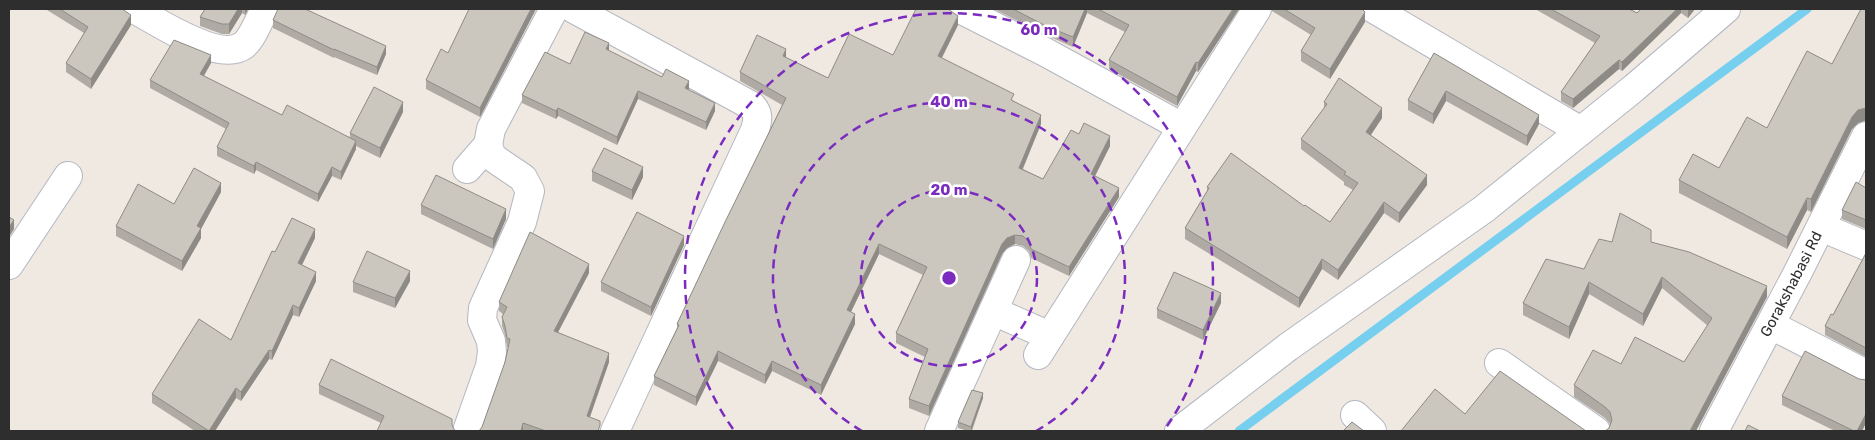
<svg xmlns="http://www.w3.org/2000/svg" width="1875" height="440" viewBox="0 0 1875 440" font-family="Rubik,sans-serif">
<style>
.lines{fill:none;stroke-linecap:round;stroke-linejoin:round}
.stream{stroke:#76cfef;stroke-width:9}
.street-casing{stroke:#b4b7c1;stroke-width:30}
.secondary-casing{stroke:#b4b7c1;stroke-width:30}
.street{stroke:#fff;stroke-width:28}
.secondary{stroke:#fff;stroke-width:28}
.wall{fill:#afaba4}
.shaded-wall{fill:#8e8b86}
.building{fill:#cbc7bf;stroke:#8e8b86}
.ring{fill:none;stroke:#7b2cbf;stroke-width:2.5;stroke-dasharray:9 6}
.labels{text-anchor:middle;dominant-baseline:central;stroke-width:5;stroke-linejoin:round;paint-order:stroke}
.street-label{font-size:15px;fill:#2e2e2e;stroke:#fff}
.centre{fill:#7b2cbf;stroke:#fff;stroke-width:2.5}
.ring-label{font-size:15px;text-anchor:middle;font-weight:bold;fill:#7b2cbf;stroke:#fff;stroke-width:5;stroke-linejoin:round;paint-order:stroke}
</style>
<rect width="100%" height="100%" fill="#efe9e1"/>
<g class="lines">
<polyline class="stream" points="1239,431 1807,9"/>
<defs>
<g id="street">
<path d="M134,9C157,21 219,64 244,45C253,37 259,20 265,9"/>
<path d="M574,9L752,106C759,114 758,119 755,130L615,431"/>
<polyline points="960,9 1045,52 1182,127"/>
<polyline points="1374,9 1581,131"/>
<polyline points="467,169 488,145"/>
<polyline points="1821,227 1866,246"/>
<polyline points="9,265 68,176"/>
<polyline points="993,311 1050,336"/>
<polyline points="1771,325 1866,374"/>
<polyline points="1038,355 1257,9"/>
<polyline points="1499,363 1596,431"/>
<polyline points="1355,415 1372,431"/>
<polyline points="467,431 490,366 492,352 491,341 482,320 483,308 522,222 530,191 523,178 492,157 488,145 491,129 554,9"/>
<polyline points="939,431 1016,260"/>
<polyline points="1179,431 1288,347 1484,209 1634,88 1726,9"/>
</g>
<g id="secondary">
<path id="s1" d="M1714,431L1798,272L1866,136"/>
</g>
</defs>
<use href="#street" class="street-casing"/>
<use href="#secondary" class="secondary-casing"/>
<use href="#street" class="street"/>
<use href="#secondary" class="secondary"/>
</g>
<g class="wall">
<polygon points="47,9 122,9 131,25 91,89 66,72 66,63 84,33 47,10"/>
<polygon points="205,9 248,9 245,15 242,13 229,34 222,34 200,26 200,17"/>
<polygon points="536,9 480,117 426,89 426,80"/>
<polygon points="994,9 1239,9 1198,72 1196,71 1177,106 1109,69 1109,60 1125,32 1087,13 1073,47 1048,36"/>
<polygon points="1272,9 1362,9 1365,22 1330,79 1301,61 1301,51 1311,35 1272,11"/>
<polygon points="1535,9 1629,9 1637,13 1641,9 1695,9 1688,18 1681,13 1622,71 1619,69 1573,108 1561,101 1561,92 1595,43"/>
<polygon points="1866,9 1866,121 1858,123 1852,129 1811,212 1807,210 1787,249 1679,193 1679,180 1719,168 1767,128 1832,64"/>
<polygon points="273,20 386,54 377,75 334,57 334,58 273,28"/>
<polygon points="958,25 942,58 1014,101 1041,124 1023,169 1043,179 1079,134 1110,146 1095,176 1119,197 1069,276 1031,258 1029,251 1023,246 1015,244 1007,248 1002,254 929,416 909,408 909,399 925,357 896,343 896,333 923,275 879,254 851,312 855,324 821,395 772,371 765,384 718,361 696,406 654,385 654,376 677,328 677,324 782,105 740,81 740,72 786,58 828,78 893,55"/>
<polygon points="609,51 688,90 715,111 706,130 638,99 617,145 558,116 556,119 522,103 522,95 570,64"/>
<polygon points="1434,53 1539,124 1527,146 1446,101 1433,124 1408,110 1408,100"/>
<polygon points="211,63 204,76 282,115 350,137 350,133 403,112 380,158 356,146 356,149 341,180 332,176 318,202 256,170 254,174 217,156 217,147 226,129 150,88 150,80"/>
<polygon points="1324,102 1382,118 1371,135 1427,185 1399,223 1384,213 1338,280 1322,269 1299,308 1185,239 1185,228 1207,191 1207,187 1304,206 1330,222 1353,190 1344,185 1344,182 1301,149 1301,139 1324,108"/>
<polygon points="592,171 643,177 632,200 592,181"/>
<polygon points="1866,188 1866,229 1842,219 1842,210"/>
<polygon points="221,192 201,229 201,238 182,271 116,236 116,226 174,204"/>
<polygon points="421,205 506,219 493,249 421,214"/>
<polygon points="315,238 302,265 316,281 299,317 293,315 272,360 269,359 241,401 236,398 215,431 195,431 152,403 152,394 231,340 275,252"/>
<polygon points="1612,242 1651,242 1767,297 1609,428 1610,424 1605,418 1574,397 1574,385 1621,364 1684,362 1708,326 1662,288 1643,326 1589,294 1569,339 1523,315 1523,303 1584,269"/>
<polygon points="684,245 651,316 601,291 601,282"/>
<polygon points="1866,253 1866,357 1825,335 1825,326 1833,315"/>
<polygon points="589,273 558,332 609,362 590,417 600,431 479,431 482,427 505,362 508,347 507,347 505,335 502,326 502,317 503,314 499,311 499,302"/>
<polygon points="410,281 395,308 353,292 353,282"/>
<polygon points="1221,303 1203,340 1157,318 1157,309"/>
<polygon points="1859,379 1866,380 1866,423 1862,431 1835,431 1782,405 1782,396"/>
<polygon points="319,385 452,426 381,423 319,394"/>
<polygon points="983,398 972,431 968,431 958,428 958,422"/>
</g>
<g class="shaded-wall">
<polygon points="238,9 242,9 242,13 229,34 229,24"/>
<polygon points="245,9 248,9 245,15"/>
<polygon points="531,9 536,9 480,117 480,108"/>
<polygon points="1085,9 1087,9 1087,13 1073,47 1073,37"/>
<polygon points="1233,9 1239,9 1198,72 1198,63"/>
<polygon points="1677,9 1681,9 1681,13 1622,71 1622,62"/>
<polygon points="1688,9 1695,9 1688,18"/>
<polygon points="1365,12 1365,22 1330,79 1330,69"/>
<polygon points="131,15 131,25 91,89 91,79"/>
<polygon points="958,16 958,25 938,65 938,56"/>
<polygon points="609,43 609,51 606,49"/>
<polygon points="386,46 386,54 377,75 377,67"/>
<polygon points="786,49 786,59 783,56"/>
<polygon points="211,55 211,63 200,82 200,74"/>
<polygon points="1619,60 1619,69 1573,108 1573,99"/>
<polygon points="1196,62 1196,71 1177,106 1177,97"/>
<polygon points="689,81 689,89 685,96 685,88"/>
<polygon points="638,91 638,99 617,145 617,137"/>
<polygon points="1446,91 1446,101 1433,124 1433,114"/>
<polygon points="403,102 403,112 380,158 380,148"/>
<polygon points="715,103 715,111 706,130 706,122"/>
<polygon points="558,108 558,116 556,119 556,111"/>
<polygon points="1382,108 1382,118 1366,142 1366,132"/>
<polygon points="1866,108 1866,120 1858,123 1852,129 1811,212 1811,199 1852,117 1858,110"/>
<polygon points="1041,115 1041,124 1019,177 1019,168"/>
<polygon points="1539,115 1539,124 1527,146 1527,136"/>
<polygon points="1110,136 1110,146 1091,184 1091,174"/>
<polygon points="356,141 356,149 341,180 341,172"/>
<polygon points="256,162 256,170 254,174 254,166"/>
<polygon points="332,167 332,176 318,202 318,194"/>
<polygon points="643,167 643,177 632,200 632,190"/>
<polygon points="1427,175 1427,185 1399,223 1399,213"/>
<polygon points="221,183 221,192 201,229 201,238 182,271 182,261 197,226"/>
<polygon points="1119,188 1119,197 1069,276 1069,267"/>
<polygon points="1807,198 1807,210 1787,249 1787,237"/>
<polygon points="1384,202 1384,213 1338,280 1338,270"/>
<polygon points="506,209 506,219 493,249 493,239"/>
<polygon points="14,220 14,229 9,237 9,227"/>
<polygon points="315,229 315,238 298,273 298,263"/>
<polygon points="1015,235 1015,244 1007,248 1002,254 929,416 929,406 1002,244 1007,238"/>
<polygon points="684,236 684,245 651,316 651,307"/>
<polygon points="879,244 879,254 847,320 847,310"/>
<polygon points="1322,259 1322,269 1299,308 1299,298"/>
<polygon points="589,264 589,273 554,340 554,331"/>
<polygon points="410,271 410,281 395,308 395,298"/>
<polygon points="316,272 316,281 299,317 299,308"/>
<polygon points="1662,277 1662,288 1643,326 1643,314"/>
<polygon points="1589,282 1589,294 1569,339 1569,327"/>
<polygon points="1767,286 1767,297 1696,431 1690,431"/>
<polygon points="1221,293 1221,303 1203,340 1203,330"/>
<polygon points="293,305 293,315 272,360 272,351"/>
<polygon points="855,314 855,324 821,395 821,385"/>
<polygon points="269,350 269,359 241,401 241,392"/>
<polygon points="718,351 718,361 696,406 696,397"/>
<polygon points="609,353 609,362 587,425 587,416"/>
<polygon points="772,361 772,371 765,384 765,375"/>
<polygon points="236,388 236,398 215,431 209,431"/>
<polygon points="983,393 983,398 971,431 971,427"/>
<polygon points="1866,414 1866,423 1862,431 1857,431"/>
<polygon points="523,423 523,431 521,431"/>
</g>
<g class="building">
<polygon points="60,9 122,9 131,15 91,79 66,63 88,27"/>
<polygon points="205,9 238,9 229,24 222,24 200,17"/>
<polygon points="278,9 305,9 386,46 377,67 334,49 334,50 273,20"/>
<polygon points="469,9 531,9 480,108 426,80 441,49 448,53"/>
<polygon points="916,9 948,9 958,16 938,56 1014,94 1011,100 1041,115 1019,168 1043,179 1071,130 1079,134 1084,123 1110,136 1091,174 1119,188 1069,267 1031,249 1029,242 1023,236 1015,235 1007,238 1002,244 929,406 909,399 928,349 896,333 927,267 879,244 847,310 855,314 821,385 772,361 765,375 718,351 696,397 654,376 679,325 677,324 725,222 786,98 740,72 757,35 786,49 783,56 828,78 849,34 893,55"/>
<polygon points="1013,9 1085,9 1073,37 1048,27"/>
<polygon points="1098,9 1233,9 1198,63 1196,62 1177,97 1109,60 1129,25"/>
<polygon points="1284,9 1362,9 1365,12 1330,69 1301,51 1315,28"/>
<polygon points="1551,9 1629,9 1637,13 1641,9 1677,9 1622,62 1619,60 1573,99 1561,92 1600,36"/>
<polygon points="1861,9 1866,9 1866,108 1858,110 1852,117 1811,199 1807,198 1787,237 1679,180 1693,154 1719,168 1747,117 1767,128 1807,51 1832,64"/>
<polygon points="585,32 609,43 606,49 662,77 666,69 689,81 685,88 715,103 706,122 638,91 617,137 558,108 556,111 522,95 545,52 570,64"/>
<polygon points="174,40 211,55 200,74 282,115 287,105 356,141 341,172 332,167 318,194 256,162 254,166 217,147 229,123 150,80"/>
<polygon points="1434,53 1539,115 1527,136 1446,91 1433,114 1408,100"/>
<polygon points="1339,78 1382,108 1366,132 1427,175 1399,213 1384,202 1338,270 1322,259 1299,298 1185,228 1209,188 1207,187 1231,153 1304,206 1305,205 1330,222 1358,183 1344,174 1346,172 1301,139 1327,104 1324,102"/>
<polygon points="374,87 403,102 380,148 350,133"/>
<polygon points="604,148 643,167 632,190 592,171"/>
<polygon points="194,168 221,183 197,226 201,228 182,261 116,226 138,184 174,204"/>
<polygon points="436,175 506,209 493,239 421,205"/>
<polygon points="1856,182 1866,188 1866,220 1842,210"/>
<polygon points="637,212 684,236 651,307 601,282"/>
<polygon points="1620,213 1651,230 1651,242 1689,252 1767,286 1690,431 1605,431 1609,428 1612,420 1610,412 1605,407 1574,385 1593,350 1621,364 1635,337 1684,362 1712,318 1662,277 1643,314 1589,282 1569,327 1523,303 1546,259 1584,269 1599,239 1612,242"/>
<polygon points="9,217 14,220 9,227"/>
<polygon points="292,218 315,229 298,263 316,272 299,308 293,305 272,351 269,350 241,392 236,388 209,431 152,394 199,319 231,340 272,251 275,252"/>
<polygon points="530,232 589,264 554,331 609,353 587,416 600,421 600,425 598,431 546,431 523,423 521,431 479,431 482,427 505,362 510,339 507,338 505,326 502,317 507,307 499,302"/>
<polygon points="367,251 410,271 395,298 353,282"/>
<polygon points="1866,253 1866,348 1825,326 1831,314 1833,315"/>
<polygon points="1174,272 1221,293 1203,330 1157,309"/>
<polygon points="1805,351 1859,379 1866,380 1866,414 1857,431 1854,431 1782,396"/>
<polygon points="331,359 452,419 452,425 455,431 377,431 384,416 319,385"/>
<polygon points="1500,371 1586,431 1401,431 1435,389 1465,414"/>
<polygon points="972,390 983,393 971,427 958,422"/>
<polygon points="1352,422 1364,431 1343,431"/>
<polygon points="1748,425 1760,431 1745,431"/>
</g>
<g class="ring">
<circle cx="949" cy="278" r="88"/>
<path d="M862 431A176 176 0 1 1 1036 431"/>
<path d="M733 429A264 264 0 1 1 1165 429"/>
</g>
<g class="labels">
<g class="street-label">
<text stroke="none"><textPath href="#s1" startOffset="166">Gorakshabasi Rd</textPath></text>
</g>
</g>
<circle cx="949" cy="278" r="8" class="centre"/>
<g class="ring-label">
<text x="1039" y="35">60 m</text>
<text x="949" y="107">40 m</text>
<text x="949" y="195">20 m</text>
</g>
<rect width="1875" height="440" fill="none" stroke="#2e2e2e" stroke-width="20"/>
</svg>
